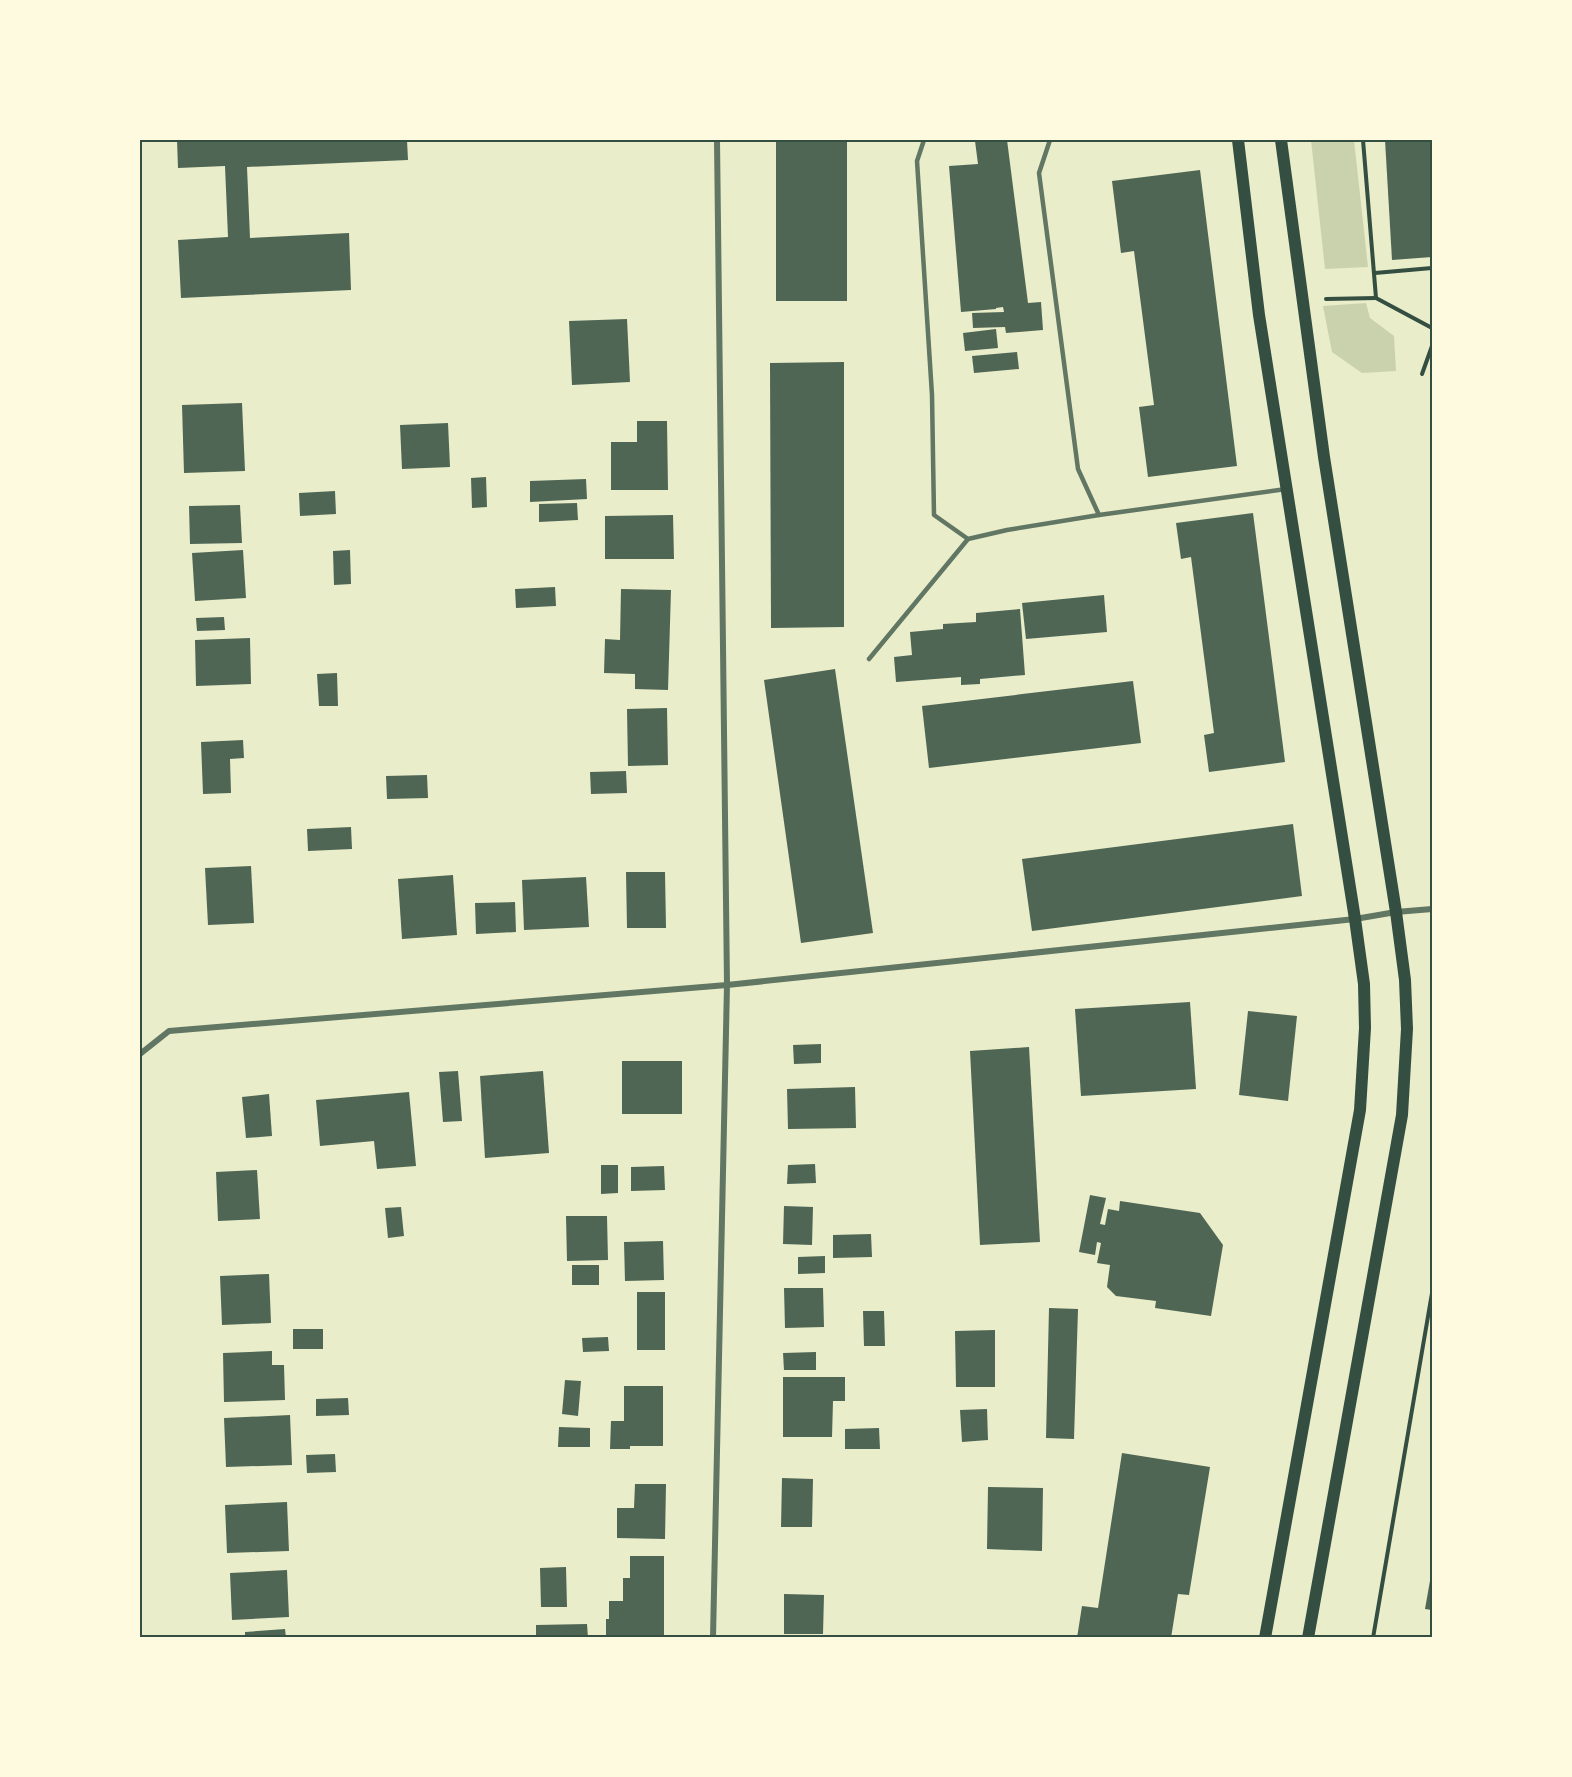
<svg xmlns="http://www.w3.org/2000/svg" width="1572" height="1777" viewBox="0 0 1572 1777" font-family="Commissioner,sans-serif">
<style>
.green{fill:#cad2ad}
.building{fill:#4f6655}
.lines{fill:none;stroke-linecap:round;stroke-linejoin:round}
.path{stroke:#344e41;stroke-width:4}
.service{stroke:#617663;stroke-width:4.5}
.minor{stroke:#617663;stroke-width:6}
.secondary{stroke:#344e41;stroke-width:12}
.neatline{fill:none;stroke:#344e41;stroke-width:2}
</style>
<rect width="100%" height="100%" fill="#e9edc9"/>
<g class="green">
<polygon points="1311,140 1354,140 1368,267 1325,269"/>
<polygon points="1366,303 1370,318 1394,336 1396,371 1362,373 1332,352 1323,306"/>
</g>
<g class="building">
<polygon points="177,140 407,140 408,160 247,167 250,238 349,233 351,290 181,298 178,240 228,237 225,166 178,168"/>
<rect x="776" y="140" width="71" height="161"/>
<polygon points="985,140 1007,140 1028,303 1041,302 1043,330 1006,333 1005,327 973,328 972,313 1004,312 1003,307 996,308 996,309 961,312 949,166 978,164 975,141"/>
<polygon points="1385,140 1432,140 1432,257 1392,260"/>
<polygon points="1200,170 1237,466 1148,477 1139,407 1154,405 1134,251 1121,253 1112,181"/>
<polygon points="627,319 630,382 572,385 569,321"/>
<polygon points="996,329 998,348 965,351 963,333"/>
<polygon points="1017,352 1019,369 974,373 972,356"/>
<polygon points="844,362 844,627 771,628 770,363"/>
<polygon points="242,403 245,471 184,473 182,405"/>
<polygon points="637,421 667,421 668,490 611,490 611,442 637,442"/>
<polygon points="448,423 450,467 402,469 400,425"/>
<polygon points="486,477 487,507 472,508 471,478"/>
<polygon points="586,479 587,499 530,502 530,481"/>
<polygon points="335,491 336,514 300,516 299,493"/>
<polygon points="577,503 578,520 539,522 539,504"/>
<polygon points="240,505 242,543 190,544 189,506"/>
<polygon points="1253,513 1285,762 1209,772 1204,735 1214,733 1191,557 1181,559 1176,523"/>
<polygon points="673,515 674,559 605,559 605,516"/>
<polygon points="243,550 246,598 195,601 192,553"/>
<polygon points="350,550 351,584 334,585 333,551"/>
<polygon points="555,587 556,606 516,608 515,589"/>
<polygon points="621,589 671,590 668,690 635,689 635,674 604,673 605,639 620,640"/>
<polygon points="1104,595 1107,632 1026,639 1022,603"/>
<polygon points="1020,609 1025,675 980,679 980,684 961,685 961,677 896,682 894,657 912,655 910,632 943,629 943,624 976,622 976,613"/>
<polygon points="224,617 225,630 197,631 196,618"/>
<polygon points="250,638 251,684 196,686 195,640"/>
<polygon points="835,669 873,933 801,943 764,680"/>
<polygon points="337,673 338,706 319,706 317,674"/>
<polygon points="1133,681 1141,743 929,768 922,706"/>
<polygon points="667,708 668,765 628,766 627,709"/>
<polygon points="243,740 244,758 230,759 231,793 203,794 201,742"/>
<polygon points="626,771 627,793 591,794 590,772"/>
<polygon points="427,775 428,798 387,799 386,776"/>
<polygon points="1293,824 1302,896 1032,931 1022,859"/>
<polygon points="351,827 352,849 308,851 307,829"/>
<polygon points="251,866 254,923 208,925 205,868"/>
<polygon points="626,872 665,872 666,928 627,928"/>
<polygon points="453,875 457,935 402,939 398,879"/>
<polygon points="586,877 589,927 524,930 522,880"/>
<polygon points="515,902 516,932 476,934 475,903"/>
<polygon points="1190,1002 1196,1089 1081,1096 1075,1009"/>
<polygon points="1248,1011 1297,1016 1288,1101 1239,1095"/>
<polygon points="821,1044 821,1063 794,1064 793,1045"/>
<polygon points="1029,1047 1040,1242 980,1245 970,1051"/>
<rect x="622" y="1061" width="60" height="53"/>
<polygon points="458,1071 462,1121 443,1122 439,1072"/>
<polygon points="543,1071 549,1153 485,1158 480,1076"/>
<polygon points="855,1087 856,1128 788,1129 787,1089"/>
<polygon points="409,1092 416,1166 377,1169 374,1141 320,1146 316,1100"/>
<polygon points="269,1094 272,1136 246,1138 242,1097"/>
<polygon points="815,1164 816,1183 787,1184 788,1165"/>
<polygon points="601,1165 618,1165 618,1193 601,1194"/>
<polygon points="664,1166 665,1190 631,1191 631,1167"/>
<polygon points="257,1170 260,1219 218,1221 216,1172"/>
<polygon points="1090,1195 1106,1198 1100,1224 1105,1225 1108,1209 1119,1211 1120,1201 1200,1213 1223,1245 1211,1316 1155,1308 1156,1301 1116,1296 1107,1287 1110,1265 1097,1263 1101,1243 1097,1242 1095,1255 1079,1252"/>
<polygon points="784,1206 813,1207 812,1245 783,1244"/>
<polygon points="401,1207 404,1236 388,1238 385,1208"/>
<polygon points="566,1216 607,1216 608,1260 567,1261"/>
<polygon points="871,1234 872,1257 833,1258 833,1235"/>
<polygon points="663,1241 664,1280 625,1281 624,1242"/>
<polygon points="825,1256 825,1273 798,1274 798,1257"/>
<rect x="572" y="1265" width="27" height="20"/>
<polygon points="269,1274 271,1323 222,1325 220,1276"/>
<polygon points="784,1288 823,1288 824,1327 785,1328"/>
<rect x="637" y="1292" width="28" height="58"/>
<polygon points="1049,1308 1078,1309 1074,1439 1046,1438"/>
<polygon points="863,1311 884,1311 885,1346 864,1346"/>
<rect x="293" y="1329" width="30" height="20"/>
<polygon points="995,1330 995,1387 956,1387 955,1331"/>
<polygon points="608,1337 609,1351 583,1352 582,1338"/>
<polygon points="272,1351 272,1365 284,1365 285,1400 224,1402 223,1353"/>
<polygon points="816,1352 816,1370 784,1370 783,1353"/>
<polygon points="783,1377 845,1377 845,1401 833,1401 832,1437 783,1437"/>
<polygon points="565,1380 581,1381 578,1416 562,1414"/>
<polygon points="624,1386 663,1386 663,1446 630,1446 630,1449 610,1449 611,1421 624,1421"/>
<polygon points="348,1398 349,1415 316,1416 316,1399"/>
<polygon points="987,1409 988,1440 962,1442 960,1410"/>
<polygon points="290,1415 292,1465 226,1467 224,1418"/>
<polygon points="559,1427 590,1428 590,1447 558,1447"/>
<polygon points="879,1428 880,1449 845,1449 845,1429"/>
<polygon points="1122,1453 1210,1467 1189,1595 1178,1594 1171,1638 1077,1638 1082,1606 1098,1608"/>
<polygon points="335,1454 336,1472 307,1473 306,1455"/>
<polygon points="782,1478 813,1479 812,1527 781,1527"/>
<polygon points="635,1484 666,1484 665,1539 617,1538 617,1508 634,1508"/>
<polygon points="988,1487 1043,1488 1042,1551 987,1549"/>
<polygon points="287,1502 289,1551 227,1553 225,1505"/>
<polygon points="630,1556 664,1556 664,1638 606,1638 606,1619 609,1619 609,1601 623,1601 623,1578 630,1578"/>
<polygon points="566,1567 567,1607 541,1607 540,1568"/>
<polygon points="287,1570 289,1617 232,1620 230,1573"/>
<polygon points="1431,1575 1432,1575 1432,1610 1425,1609"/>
<polygon points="784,1594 824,1595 823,1634 784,1634"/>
<polygon points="587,1624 588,1638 536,1638 536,1625"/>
<polygon points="285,1629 286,1638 245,1638 245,1632"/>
</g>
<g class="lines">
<g class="path">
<polyline points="1363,140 1376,298 1432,328"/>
<polyline points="1375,273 1432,268"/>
<polyline points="1326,299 1376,298"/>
<polyline points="1422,374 1432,346"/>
<polyline points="1373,1638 1432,1293"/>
</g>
<g class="service">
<polyline points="924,140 917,161 932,395 934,515 968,539"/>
<polyline points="1050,140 1039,173 1078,469 1099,515"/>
<polyline points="869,659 968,539 1007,530 1099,515 1286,489"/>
</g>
<g class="minor">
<polyline points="140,1054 169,1031 727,985 1355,919 1396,912 1432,909"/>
<polyline points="713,1638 727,985 717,140"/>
</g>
<g class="secondary">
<polyline points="1238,140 1259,315 1355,919 1364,984 1365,1028 1360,1110 1265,1638"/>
<polyline points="1281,140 1324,457 1396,912 1405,980 1407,1029 1402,1115 1308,1638"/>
</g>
</g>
<rect width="1572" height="1777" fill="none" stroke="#fefae0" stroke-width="282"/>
<rect x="141" y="141" width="1290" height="1495" class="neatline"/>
</svg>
